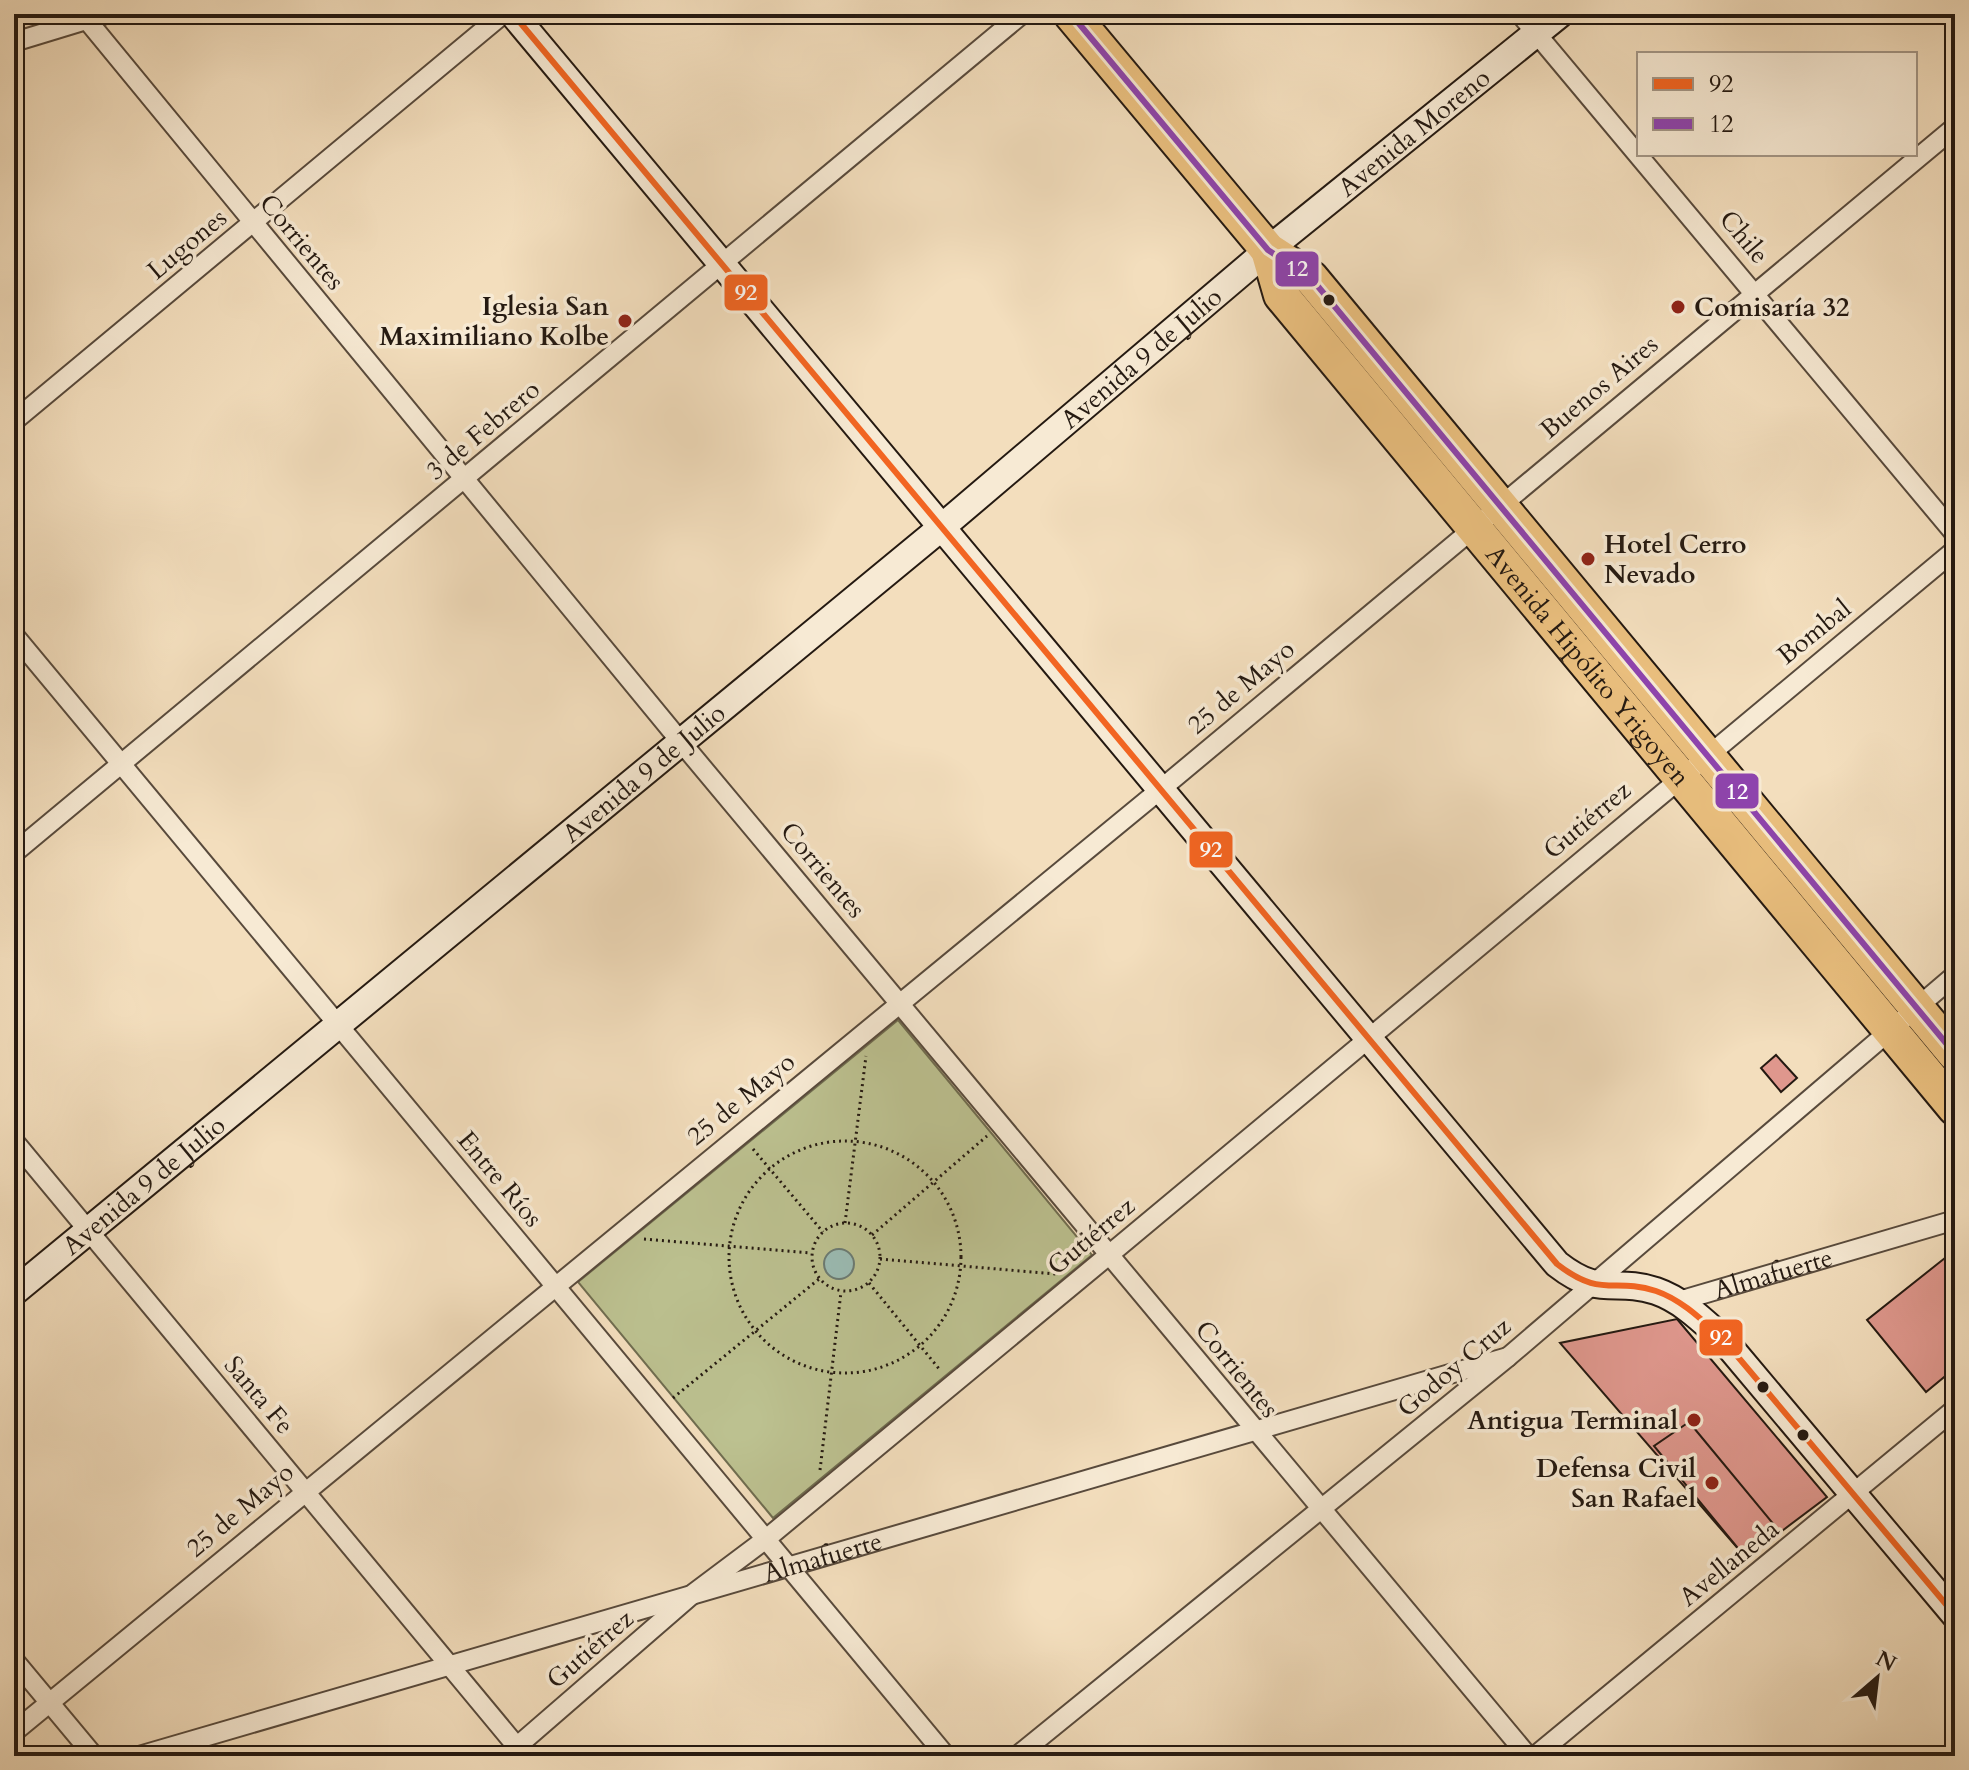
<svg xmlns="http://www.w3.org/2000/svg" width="1969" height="1770" viewBox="0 0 1969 1770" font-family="Cardo,serif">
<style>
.green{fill:#bcc190;stroke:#706d50;stroke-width:2}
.water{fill:#9bbcb4;stroke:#6b7b73;stroke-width:2}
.building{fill:#df978d;stroke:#241911;stroke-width:2}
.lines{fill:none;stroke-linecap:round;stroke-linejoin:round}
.street-casing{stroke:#584a3c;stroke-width:22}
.secondary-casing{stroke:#241911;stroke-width:30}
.highway-casing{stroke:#241911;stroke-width:38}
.path{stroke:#241911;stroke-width:3;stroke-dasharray:2 4;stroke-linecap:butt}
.street{stroke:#f7ead4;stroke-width:18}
.secondary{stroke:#f7ead4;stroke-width:26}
.highway{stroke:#eabf7e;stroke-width:34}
.bus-1-casing{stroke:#f7ead4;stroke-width:12}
.bus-2-casing{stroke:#f7ead4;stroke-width:12}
.bus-1{stroke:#f26522;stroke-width:6}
.bus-2{stroke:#8e44ad;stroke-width:6}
.bus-dot{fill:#241911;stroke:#f7ead4;stroke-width:3}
.poi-dot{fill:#8f2418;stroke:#f7ead4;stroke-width:3}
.labels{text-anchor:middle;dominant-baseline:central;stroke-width:7;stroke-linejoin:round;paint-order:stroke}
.street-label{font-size:26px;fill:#241911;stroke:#f7ead4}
.poi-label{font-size:26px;font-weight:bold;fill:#241911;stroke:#f7ead4;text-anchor:end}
.line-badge{stroke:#f7ead4;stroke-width:3}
.badge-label{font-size:22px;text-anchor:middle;font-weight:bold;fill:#fff}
</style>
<rect width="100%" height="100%" fill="#f3debd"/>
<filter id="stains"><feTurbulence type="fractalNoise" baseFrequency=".0025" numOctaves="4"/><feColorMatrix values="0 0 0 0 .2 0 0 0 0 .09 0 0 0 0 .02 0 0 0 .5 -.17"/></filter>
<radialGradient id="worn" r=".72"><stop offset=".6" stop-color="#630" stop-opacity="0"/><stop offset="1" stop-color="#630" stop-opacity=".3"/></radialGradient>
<polygon class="green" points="898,1020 1092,1255 773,1518 578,1282"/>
<circle class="water" cx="839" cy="1264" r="15"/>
<g class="building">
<polygon points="1776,1055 1797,1078 1781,1092 1761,1068"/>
<polygon points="1955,1250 1955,1368 1926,1392 1867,1320"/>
<polygon points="1677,1319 1827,1497 1746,1558 1560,1343"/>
<polygon points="1689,1422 1780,1532 1746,1558 1654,1446"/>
</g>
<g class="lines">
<defs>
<g id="street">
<polyline points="82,14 681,742 1528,1756"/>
<polyline points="1520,14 1955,534"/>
<polyline points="14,42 106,14"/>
<polyline points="14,421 503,14"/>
<polyline points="14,635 946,1756"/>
<polyline points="14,853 1022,14"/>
<polyline points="14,1141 523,1754"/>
<path id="s1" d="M1679,1301L1955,1220"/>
<polyline points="14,1660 94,1756"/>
<polyline points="14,1732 1161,789 1955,127"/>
<path id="s2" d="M139,1756L1508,1357"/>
<polyline points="506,1756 694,1593 766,1539 1110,1254 1955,550"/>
<polyline points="1017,1756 1508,1357 1955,975"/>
<polyline points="1535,1756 1955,1409"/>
</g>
<g id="secondary">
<path d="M513,14L1557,1264C1602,1299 1613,1277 1656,1291C1682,1300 1702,1320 1722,1338L1955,1615"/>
<path id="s3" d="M14,1292L942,527L1268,250L1560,14"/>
</g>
<g id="highway">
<polyline points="1071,14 1268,250 1311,278 1955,1054"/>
<path id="s4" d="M1268,250L1281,295L1955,1108"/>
</g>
</defs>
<use href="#street" class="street-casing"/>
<use href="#secondary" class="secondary-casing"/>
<use href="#highway" class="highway-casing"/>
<g class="path">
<circle cx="845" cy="1257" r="116"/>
<polyline points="753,1149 823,1232"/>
<circle cx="846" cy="1257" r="34"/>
<polyline points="845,1223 866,1056"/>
<polyline points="872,1235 987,1136"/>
<polyline points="644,1239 811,1253"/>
<polyline points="880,1259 1056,1274"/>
<polyline points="869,1283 940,1370"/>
<polyline points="673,1398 819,1279"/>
<polyline points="820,1470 841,1292"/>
</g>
<use href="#street" class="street"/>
<use href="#secondary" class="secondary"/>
<use href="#highway" class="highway"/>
<defs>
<path id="bus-1" d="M513,14L1557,1264C1602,1299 1613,1277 1656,1291C1682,1300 1702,1320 1722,1338L1955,1615"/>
<polyline id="bus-2" points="1071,14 1268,250 1311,278 1955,1054"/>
</defs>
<use href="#bus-1" class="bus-1-casing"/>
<use href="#bus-2" class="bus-2-casing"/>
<use href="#bus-1" class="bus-1"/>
<use href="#bus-2" class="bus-2"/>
</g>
<g class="bus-dot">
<circle cx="1329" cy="300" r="7"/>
<circle cx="1763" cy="1387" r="7"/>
<circle cx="1803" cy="1435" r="7"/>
</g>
<g class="poi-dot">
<circle cx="1678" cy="307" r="8"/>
<circle cx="625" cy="321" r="8"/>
<circle cx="1588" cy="559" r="8"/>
<circle cx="1694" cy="1420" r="8"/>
<circle cx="1712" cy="1483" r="8"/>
</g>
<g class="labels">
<g class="street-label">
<text stroke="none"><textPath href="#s3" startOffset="1818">Avenida Moreno</textPath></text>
<text transform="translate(1744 237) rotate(50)">Chile</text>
<text transform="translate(302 242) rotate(50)">Corrientes</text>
<text transform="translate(187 244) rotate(-40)">Lugones</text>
<text stroke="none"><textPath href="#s3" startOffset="1464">Avenida 9 de Julio</textPath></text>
<text transform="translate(1599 387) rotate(-40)">Buenos Aires</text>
<text transform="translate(483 430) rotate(-40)">3 de Febrero</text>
<text transform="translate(1814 632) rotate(-39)">Bombal</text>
<text stroke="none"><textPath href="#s4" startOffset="528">Avenida Hipólito Yrigoyen</textPath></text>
<text transform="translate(1241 687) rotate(-40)">25 de Mayo</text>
<text stroke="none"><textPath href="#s3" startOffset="816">Avenida 9 de Julio</textPath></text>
<text transform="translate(1587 820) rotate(-40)">Gutiérrez</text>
<text transform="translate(823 870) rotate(50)">Corrientes</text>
<text transform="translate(741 1099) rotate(-39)">25 de Mayo</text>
<text transform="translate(500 1179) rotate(50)">Entre Ríos</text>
<text stroke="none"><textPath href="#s3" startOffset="168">Avenida 9 de Julio</textPath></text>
<text transform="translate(1091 1236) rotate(-40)">Gutiérrez</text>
<text stroke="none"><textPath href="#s1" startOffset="98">Almafuerte</textPath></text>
<text transform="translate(1454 1367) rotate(-40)">Godoy Cruz</text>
<text transform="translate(1237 1369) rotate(51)">Corrientes</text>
<text transform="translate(259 1395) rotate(50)">Santa Fe</text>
<text transform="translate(240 1510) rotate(-40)">25 de Mayo</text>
<text stroke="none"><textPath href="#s2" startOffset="712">Almafuerte</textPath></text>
<text transform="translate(1729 1563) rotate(-39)">Avellaneda</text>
<text transform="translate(590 1649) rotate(-41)">Gutiérrez</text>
</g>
<g class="poi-label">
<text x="609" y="306">Iglesia San<tspan x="609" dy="30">Maximiliano Kolbe</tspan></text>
<text x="1694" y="307" text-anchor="start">Comisaría 32</text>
<text x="1604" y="544" text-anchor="start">Hotel Cerro<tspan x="1604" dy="30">Nevado</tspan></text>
<text x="1678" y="1420">Antigua Terminal</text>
<text x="1696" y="1468">Defensa Civil<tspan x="1696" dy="30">San Rafael</tspan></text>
</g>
</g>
<g class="line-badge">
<rect x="1274" y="250" width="46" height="38" rx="8" fill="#8e44ad"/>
<rect x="723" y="273" width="46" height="39" rx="8" fill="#f26522"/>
<rect x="1714" y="772" width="46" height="38" rx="8" fill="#8e44ad"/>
<rect x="1188" y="830" width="46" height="39" rx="8" fill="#f26522"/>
<rect x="1698" y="1318" width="46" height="39" rx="8" fill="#f26522"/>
</g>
<g class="badge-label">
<text x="1297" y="276">12</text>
<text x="746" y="300">92</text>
<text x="1737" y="799">12</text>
<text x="1211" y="857">92</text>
<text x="1721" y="1345">92</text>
</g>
<rect width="1969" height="1770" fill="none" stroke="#f3debd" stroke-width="48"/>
<rect x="16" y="16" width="1937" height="1738" fill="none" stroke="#241911" stroke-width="4"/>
<rect x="24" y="24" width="1921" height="1722" fill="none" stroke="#241911" stroke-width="2"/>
<rect x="1637" y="52" width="280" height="104" fill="#f7ead4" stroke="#a39686" stroke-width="2"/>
<rect x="1653" y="78" width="40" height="12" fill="#f26522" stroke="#a39686" stroke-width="2"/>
<text x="1709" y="92" font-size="24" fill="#241911">92</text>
<rect x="1653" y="118" width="40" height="12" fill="#8e44ad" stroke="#a39686" stroke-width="2"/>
<text x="1709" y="132" font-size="24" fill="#241911">12</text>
<g transform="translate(1877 1678) rotate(28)" stroke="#f7ead4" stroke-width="6" paint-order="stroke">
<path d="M0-6L14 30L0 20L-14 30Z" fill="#241911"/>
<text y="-12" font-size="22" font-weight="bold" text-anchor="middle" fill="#241911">N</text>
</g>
<rect width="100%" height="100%" filter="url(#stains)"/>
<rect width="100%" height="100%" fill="url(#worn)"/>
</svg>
